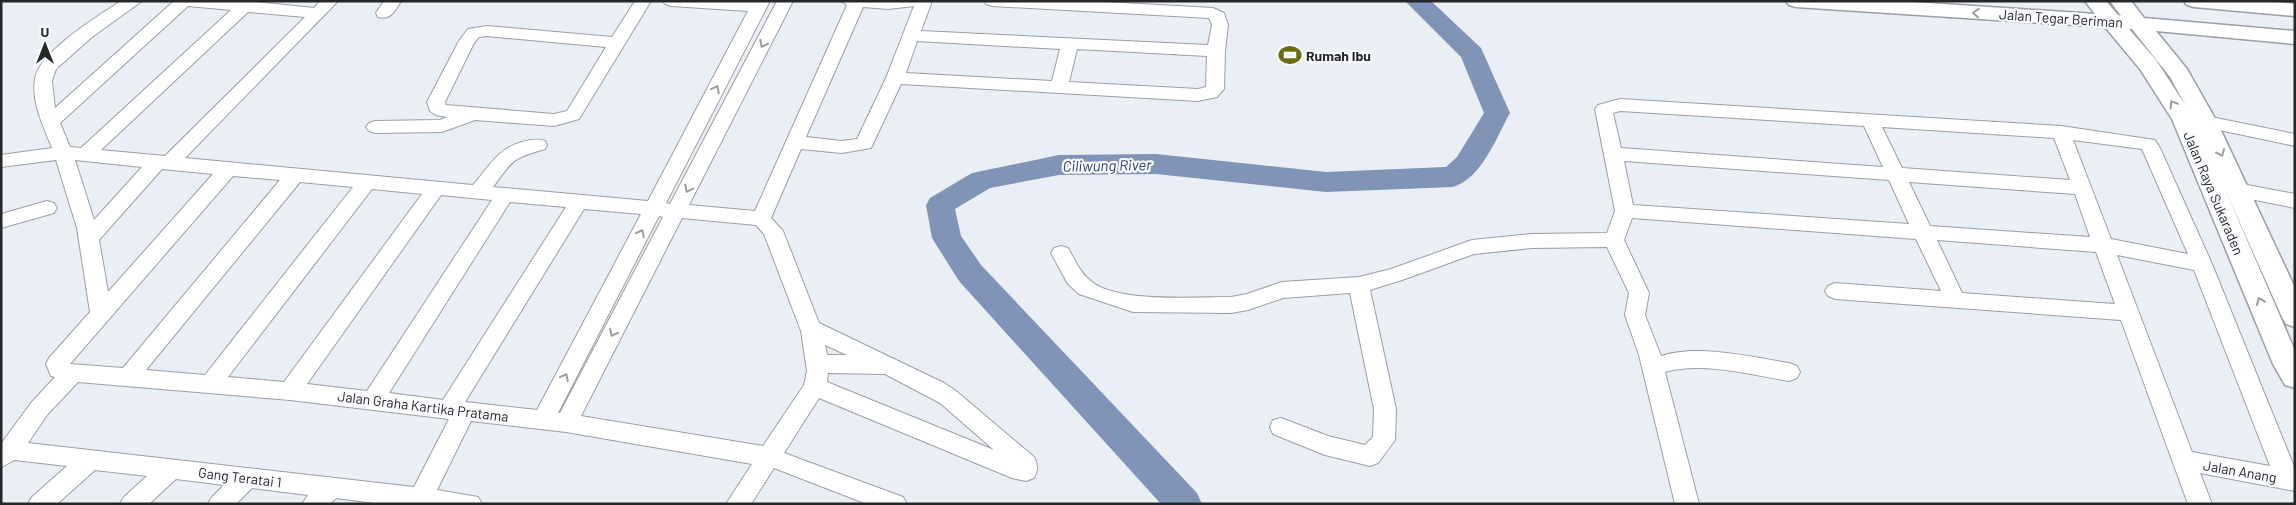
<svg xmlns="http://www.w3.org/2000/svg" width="2296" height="505" viewBox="0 0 2296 505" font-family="Barlow,sans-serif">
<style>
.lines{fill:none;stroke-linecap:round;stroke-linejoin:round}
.river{fill:#8094b7;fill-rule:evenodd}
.minor-casing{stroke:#9b9ea4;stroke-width:2}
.major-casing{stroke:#9b9ea4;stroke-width:3}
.minor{fill:#fff;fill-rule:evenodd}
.major{fill:#fff;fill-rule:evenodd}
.oneway{stroke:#9d9d9e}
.labels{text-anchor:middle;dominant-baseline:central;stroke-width:4.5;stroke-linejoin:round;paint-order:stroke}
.street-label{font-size:14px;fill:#252628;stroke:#fafbfe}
.poi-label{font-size:14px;font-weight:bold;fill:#252628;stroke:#fafbfe;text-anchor:start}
.water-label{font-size:15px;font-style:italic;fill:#243f6e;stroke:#fafbfe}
</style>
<rect width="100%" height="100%" fill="#eaeef5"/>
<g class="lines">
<path class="river" d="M1405,1H1431L1481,48L1510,113C1496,138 1482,178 1453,187L1326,192L1156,174L1059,175L990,188L955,209L961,236L981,265L1197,493L1202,504H1161L959,281L932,238L926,205L930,198L972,173L1059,155L1156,154L1326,172L1446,167L1457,157L1484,113L1461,57Z"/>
<defs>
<g id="minor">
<path d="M121,1H142L92,37L56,69L52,81L55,108L174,1H246L314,8L320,1H338L185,158L473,185C489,167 497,149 522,142C529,140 537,138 545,141L547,145L545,149C511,159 514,159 493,187L648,201L748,11L671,6L665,4L663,1H770L666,203L670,204L777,1H793L689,205L755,211L847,5L841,1H932L921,31L1208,45L1212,25L1209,18L992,6L986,4L984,1H1087L1213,8L1224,13L1228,25L1225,51L1224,89L1217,97L1198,101L901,84L871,148L842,153L801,149L771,218L783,231L819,323L944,383L956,391L1034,457C1038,465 1038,470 1034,478L1026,481L1012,478L819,398L784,453L903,497L907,504H867L774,468L751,504H726L752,464L566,432L471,421L437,490L478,497L482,504H382L336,498L330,504H302L308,495L252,488L236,504H208L212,497L224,485L176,479L149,504H120L124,497L147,476L95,470L57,504H28L32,497L67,466L14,460L2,467L1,444L31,403L55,377L51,376L46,364L49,358L90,312L77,228L56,160L1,167V155L52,148C44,127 31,103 35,79C39,52 98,16 121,1ZM188,6L231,10L81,148L70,147L60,123ZM914,6L886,78L857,139L842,141L806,137L863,7L888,9ZM248,12L305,17L165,156L101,150ZM917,41L1060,49L1052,81L906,73ZM1077,49L1207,56L1206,87L1198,89L1069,82ZM75,160L142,167L94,220ZM162,169L213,174L108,292L99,240ZM233,176L280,180L123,368L70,364ZM300,182L353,187L205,375L146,370ZM372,189L422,194L284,382L228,377ZM441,195L492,200L367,391L307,384ZM510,202L566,207L443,400L389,393ZM584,209L641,214L537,410L465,402ZM659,216L663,217L560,413H558ZM682,218L756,225L764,234L801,331L807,371L804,385L763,446L581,416ZM825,345L847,355H827ZM828,373L885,374L940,403L994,450L827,382ZM78,382L290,400L449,419L414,487L28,443L47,415Z"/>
<path d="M384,1H401C395,11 391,20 378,17L376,13Z"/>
<path d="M635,1H651L579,119L554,126L475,120L442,132L375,133L369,131L366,127L369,123L375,121L440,120L447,117L436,115L430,111L427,102L459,41L468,29L487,26L612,37ZM487,36L606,47L567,111L554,114L446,105L445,102L474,43L479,37Z"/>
<path d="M1620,99L2061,126L2155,140L2160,148L2212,264L2295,469V491L2200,473L2212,504H2188L2121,320L1835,299L1828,296L1825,291L1828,286L1835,283L1941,291L1916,239L1632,218L1624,240L1649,293L1645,315L1661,356C1698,344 1751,357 1789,363L1797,366L1800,372L1797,378L1789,381C1753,375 1701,361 1665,372L1699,504H1675L1639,355L1625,315L1629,293L1607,247L1532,248L1474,254L1402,280L1370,290L1396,409L1395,440L1378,463L1370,466L1325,455L1273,434L1270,427L1273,420L1281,418L1328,436L1365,445L1373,437L1374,409L1350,293L1283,298L1248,310L1231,313L1133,312L1079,294L1068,284L1051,253L1054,248L1061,246L1068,248C1075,260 1080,273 1092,282C1119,303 1196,297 1231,297L1247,294L1282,282L1359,277L1391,269L1472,240L1532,234L1607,233L1615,211L1595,109L1598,105ZM1620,111L1864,126L1883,167L1621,148L1613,113ZM1882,127L2054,138L2070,180L1902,168ZM2073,140L2142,149L2188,254L2111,239ZM1624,161L1889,180L1909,224L1633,205ZM1909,182L2075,194L2090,237L1930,226ZM1937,240L2096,252L2115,304L1962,293ZM2117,255L2194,270L2270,466L2192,452Z"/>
<polygon points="2206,116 2295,134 2295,146 2200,126 2197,122 2200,118"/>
<polygon points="2237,183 2295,194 2295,208 2230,195 2227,190 2230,185"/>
<polygon points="47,201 54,203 57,208 54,213 1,228 1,214"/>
</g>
<g id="major">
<path d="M1786,1H1898L2095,14L2085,1H2106L2118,15L2121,16L2110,1H2131L2144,18L2295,31V44L2156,31L2187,69L2217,122L2295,288V327L2286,324L2282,317L2224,187L2295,351V388L2285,385L2273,364L2172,119L2140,69L2105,27L1796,7L1789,5ZM2129,29H2132L2170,77L2186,106L2156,60Z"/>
<polygon points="2184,1 2266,1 2295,4 2295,16 2194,7 2187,5"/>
</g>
</defs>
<use href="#minor" class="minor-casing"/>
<use href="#major" class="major-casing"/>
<use href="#minor" class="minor"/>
<use href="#major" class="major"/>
</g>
<defs><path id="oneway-chevron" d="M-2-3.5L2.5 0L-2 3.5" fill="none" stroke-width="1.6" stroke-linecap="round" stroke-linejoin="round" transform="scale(1.25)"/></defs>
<g class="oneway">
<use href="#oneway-chevron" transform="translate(1976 13) rotate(-176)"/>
<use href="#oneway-chevron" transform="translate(763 44) rotate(117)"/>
<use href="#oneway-chevron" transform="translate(716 89) rotate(-62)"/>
<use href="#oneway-chevron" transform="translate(2173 104) rotate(-122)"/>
<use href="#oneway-chevron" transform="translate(2221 153) rotate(66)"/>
<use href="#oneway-chevron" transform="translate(688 189) rotate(117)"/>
<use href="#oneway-chevron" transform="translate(641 233) rotate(-62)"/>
<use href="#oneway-chevron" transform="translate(2260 301) rotate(-112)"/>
<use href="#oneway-chevron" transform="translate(613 333) rotate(117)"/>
<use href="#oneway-chevron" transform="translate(565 377) rotate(-62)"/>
</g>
<defs>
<symbol id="stadium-bare" viewBox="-9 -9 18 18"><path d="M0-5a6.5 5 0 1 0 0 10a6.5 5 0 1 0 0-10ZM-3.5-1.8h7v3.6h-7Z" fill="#6b6d0f" stroke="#fafbfe" stroke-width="2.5" paint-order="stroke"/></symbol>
</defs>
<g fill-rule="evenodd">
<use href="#stadium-bare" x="1274" y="39" width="32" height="32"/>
</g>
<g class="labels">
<g class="street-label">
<text transform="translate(2061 18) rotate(4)">Jalan Tegar Beriman</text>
<text transform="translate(2214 193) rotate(67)">Jalan Raya Sukaraden</text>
<text transform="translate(423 406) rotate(7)">Jalan Graha Kartika Pratama</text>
<text transform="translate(2240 471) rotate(10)">Jalan Anang</text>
<text transform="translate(240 477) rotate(7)">Gang Teratai 1</text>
</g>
<g class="poi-label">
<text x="1306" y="55">Rumah Ibu</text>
</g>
<g class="water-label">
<text transform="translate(1107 165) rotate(-1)">Ciliwung River</text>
</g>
</g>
<rect width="2296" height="505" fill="none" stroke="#252628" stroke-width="5"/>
<g transform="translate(45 45)" stroke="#fafbfe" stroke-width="4" paint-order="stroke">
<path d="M0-4L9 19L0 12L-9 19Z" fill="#252628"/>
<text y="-8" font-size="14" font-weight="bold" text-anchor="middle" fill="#252628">U</text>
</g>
</svg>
